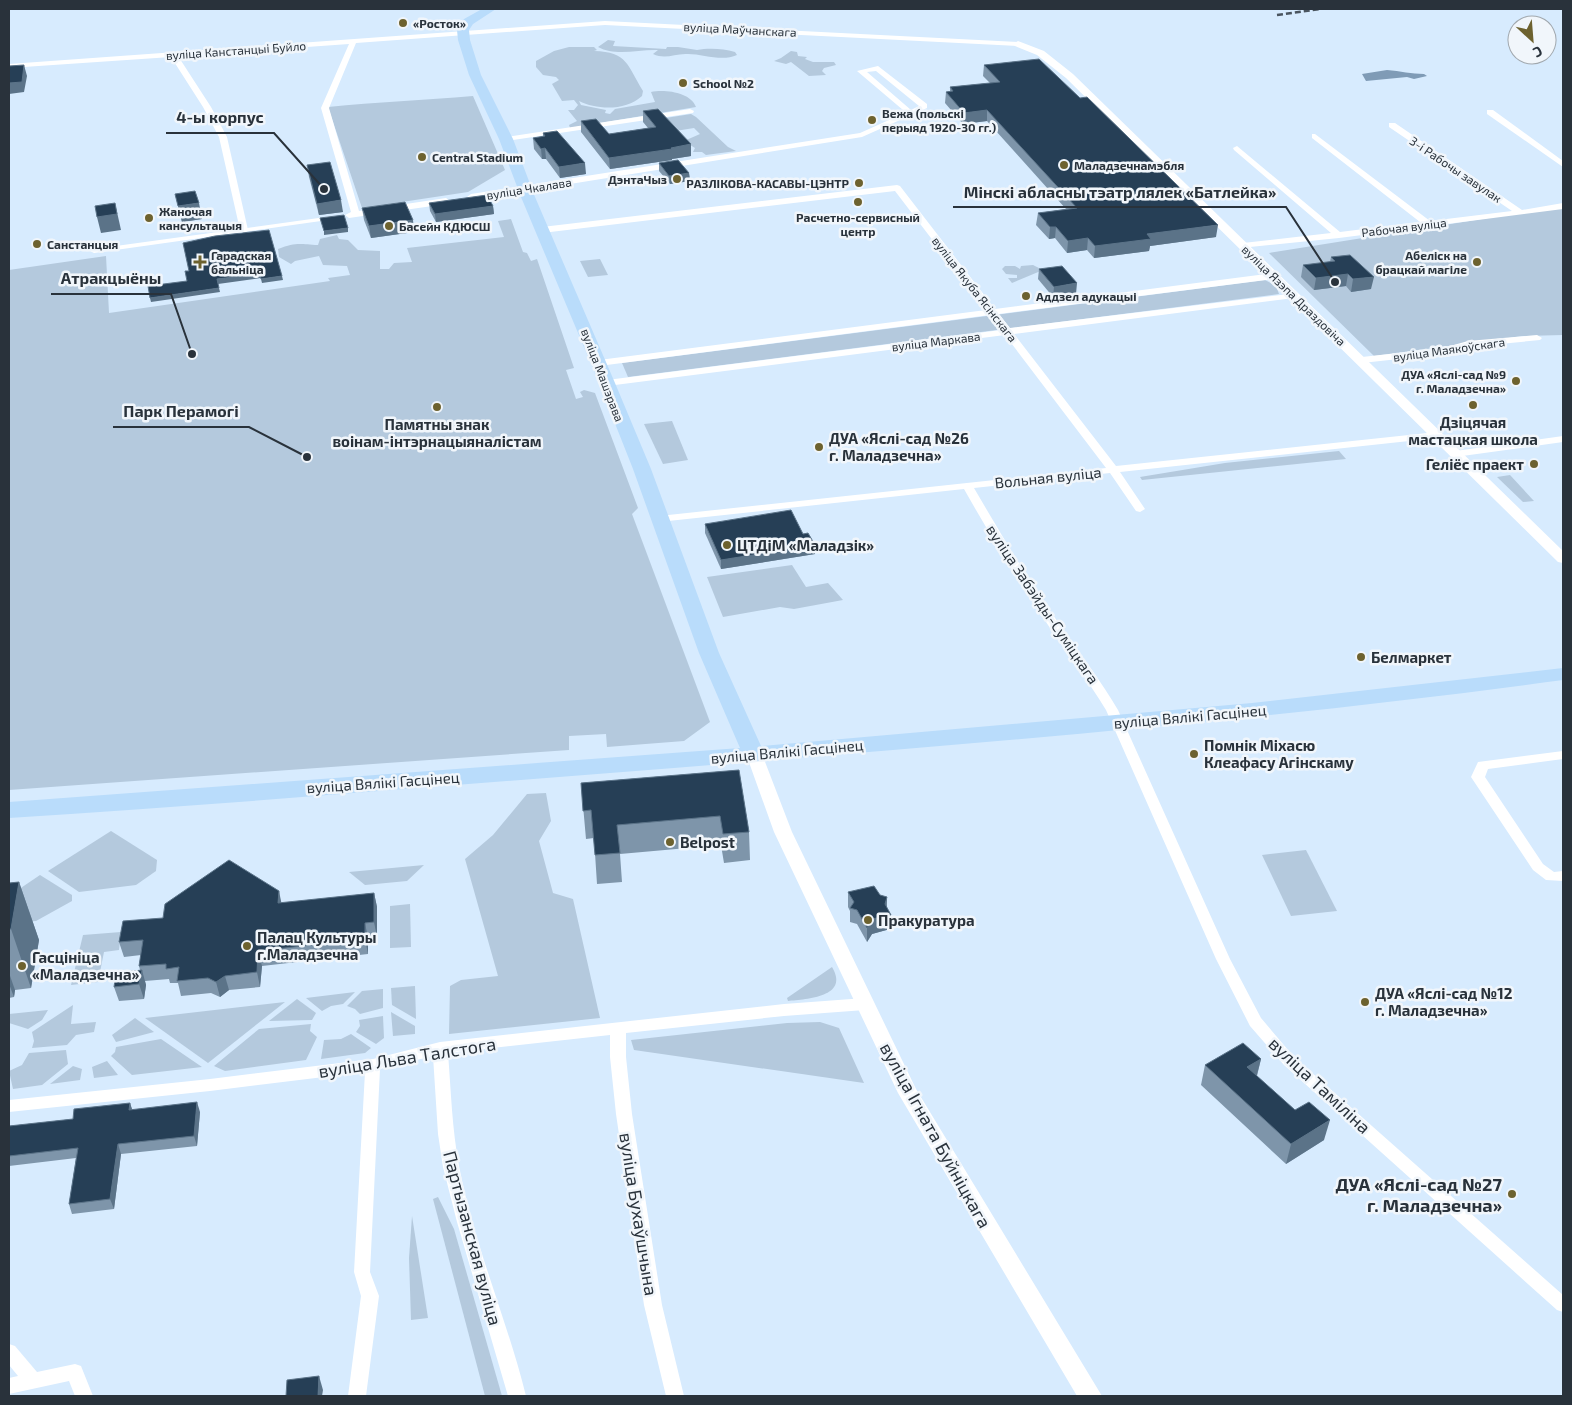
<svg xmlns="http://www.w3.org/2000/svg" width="1572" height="1405" viewBox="0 0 1572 1405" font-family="'Exo 2',sans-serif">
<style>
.green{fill:#b4c9dd}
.water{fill:#7f9bb6}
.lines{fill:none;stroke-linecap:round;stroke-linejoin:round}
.pedestrian{fill:#fff;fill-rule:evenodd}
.minor{fill:#fff;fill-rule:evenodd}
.tertiary{fill:#fff;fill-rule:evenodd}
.primary{fill:#b9dcfb;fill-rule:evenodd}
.rail{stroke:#49545f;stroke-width:2.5;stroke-dasharray:6 3;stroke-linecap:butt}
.wall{fill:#7e95aa}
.shaded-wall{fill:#5b7388}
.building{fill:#263f56;stroke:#5b7388}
.poi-dot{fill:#6d622f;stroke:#f1f6fb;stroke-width:2}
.labels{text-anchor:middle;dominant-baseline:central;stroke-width:5;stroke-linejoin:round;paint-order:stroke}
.far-poi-label{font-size:12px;font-weight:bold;fill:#29323b;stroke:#f1f6fb;text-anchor:start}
.far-street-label{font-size:12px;fill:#29323b;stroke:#f1f6fb}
.poi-label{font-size:15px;font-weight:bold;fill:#29323b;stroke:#f1f6fb;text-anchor:start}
.street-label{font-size:15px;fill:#29323b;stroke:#f1f6fb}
.near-street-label{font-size:18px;fill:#29323b;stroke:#f1f6fb}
.near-poi-label{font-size:18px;font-weight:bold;fill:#29323b;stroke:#f1f6fb;text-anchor:end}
.leader{fill:none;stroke:#29323b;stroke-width:2}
.callout-dot{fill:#29323b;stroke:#f1f6fb;stroke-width:2}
.callout-label{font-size:16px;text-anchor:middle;font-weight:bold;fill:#29323b;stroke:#f1f6fb;stroke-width:5;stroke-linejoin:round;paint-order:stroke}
</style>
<rect width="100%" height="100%" fill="#d7ebfe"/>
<g class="green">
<path d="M608,40L615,41L613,46L666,49L667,47H678L697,50C707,48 722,48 735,52L737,55C722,62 703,54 688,54C675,53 666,60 653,54L658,50C640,49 616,57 598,47Z"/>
<path d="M569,47H594L597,50L594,51C628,52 627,65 643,91L642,96C626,111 597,110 579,101L581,105L606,110L605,113L610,114L615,109L655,102L651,92C664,89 691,92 696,107L570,128L569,125L577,121L568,110H574L578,105L574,100L562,101L552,84L559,80L556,77L543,75L536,67V61L554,51Z"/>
<polygon points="791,51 797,52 798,56 807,57 805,59 813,62 834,62 836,65 824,68 822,71 826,75 809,76 791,62 786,64 774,61 781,58"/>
<path d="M473,96L505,170L468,192L362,208L328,107C376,102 425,100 473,96Z"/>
<polygon points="691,114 696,117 728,147 736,151 706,155 702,152 693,152 695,148 684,141 700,134 694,128 663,133 653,120"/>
<polygon points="1563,206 1563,335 1523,336 1374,356 1269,253"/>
<path d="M511,219L523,252L527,253L531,261L537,259L574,368L566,370L575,396L576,399L583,397L580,392L584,390L595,393L638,508L632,514L710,722L684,741L607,747L606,734L569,736V750L9,790V270L106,256L109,313L330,281L328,278L350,275L347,266L323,265L319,256L295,261L291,264L279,257L278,249C296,242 299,244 318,245L320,239L337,235L339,239L348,240L358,250L380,251V269H389L394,263L412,262L407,248L504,237L498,221Z"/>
<polygon points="600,259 608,275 588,277 580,261"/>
<polygon points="1033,265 1043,270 1012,283 1008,278 1017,278 1017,275 1006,274 1002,269 1005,266 1015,266 1020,269 1021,266"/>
<polygon points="1265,280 1276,286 1279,294 628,377 622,363"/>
<polygon points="672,421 688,460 663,464 644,424"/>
<polygon points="1339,451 1346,459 1142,480 1140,477 1225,463"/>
<polygon points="1510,475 1534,501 1523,502 1497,477"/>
<polygon points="792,565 806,587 828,583 843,600 794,609 780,607 723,617 707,577"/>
<polygon points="546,793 551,821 539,841 553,893 573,899 600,1018 449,1034 450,986 461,980 498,976 465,859 493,835 527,794"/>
<polygon points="111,831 157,860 156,871 136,885 79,892 48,871"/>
<polygon points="1306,850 1337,911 1291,916 1262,855"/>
<polygon points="424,865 407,881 365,885 349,872"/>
<polygon points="40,875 72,895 72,901 36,921 9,923 9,896"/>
<polygon points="410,904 411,947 390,948 390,906"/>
<polygon points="121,932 119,950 104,952 98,982 71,985 83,935"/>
<path d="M832,967C850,997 807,999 788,1001L787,998Z"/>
<polygon points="415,986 416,1019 392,1005 391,988"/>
<polygon points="383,989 383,1008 360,1014 355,1009 347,1006 362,991"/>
<polygon points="355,992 343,1004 331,1006 322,1011 306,998"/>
<polygon points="297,999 316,1013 312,1020 269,1021"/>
<polygon points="285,1002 208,1063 145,1018"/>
<polygon points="73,1005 71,1024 96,1022 94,1032 76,1035 67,1045 32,1048 34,1041 32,1032"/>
<polygon points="48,1010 42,1020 28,1029 9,1023 9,1014"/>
<polygon points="391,1012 415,1026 415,1034 393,1036"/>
<polygon points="383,1016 384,1038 376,1044 356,1032 360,1026 359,1020"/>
<polygon points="135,1018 154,1032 116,1042 112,1035"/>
<polygon points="820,1022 839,1028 864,1083 634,1050 631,1040 787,1023"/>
<polygon points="311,1024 310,1031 317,1037 306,1060 225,1071 214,1066 259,1029"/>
<polygon points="351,1034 371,1048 365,1053 321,1059 324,1040 341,1039"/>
<polygon points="161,1039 202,1067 132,1075 111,1056 115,1052 116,1047"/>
<polygon points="66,1050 68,1064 42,1085 13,1089 9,1071 22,1065 29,1053"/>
<polygon points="107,1061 118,1075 94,1078 92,1067"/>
<polygon points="73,1066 82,1069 80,1080 50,1084"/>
<polygon points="438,1197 454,1229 502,1396 485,1396 433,1199"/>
<polygon points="412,1216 428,1318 411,1320 409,1258"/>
</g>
<path class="water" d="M1387,70C1400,71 1412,74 1424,74L1427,76L1414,79L1407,77L1366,81L1362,74Z"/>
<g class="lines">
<polygon class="pedestrian" points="333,216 335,217 335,219 94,253 90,251 94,249"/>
<g class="minor">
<polygon points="605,21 1018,42 1022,44 1018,46 605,25 356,43 329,108 359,211 446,198 450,201 446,204 349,218 345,215 351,212 321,108 349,44 178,56 211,107 227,137 248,230 244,233 240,230 219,137 203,107 171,57 9,68 9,64"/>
<path d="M878,66L927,104V108L862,137L471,200L467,197L471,194L860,133L898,116L903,110L857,71ZM876,71L919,106L911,110L867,72Z"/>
<polygon points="690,109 694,111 693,113 506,141 502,139 506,137"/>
<polygon points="1487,110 1493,110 1563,161 1563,167 1487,114"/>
<polygon points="1389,123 1395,123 1522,210 1563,203 1563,209 1339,238 1240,248 1239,246 1243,243 1331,233 1234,150 1233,148 1237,146 1340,232 1420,222 1312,138 1312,134 1315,134 1430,221 1512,211 1389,127"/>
<path d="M897,185L900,186L995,309L1274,273L1279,276L1274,279L999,314L1010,328L1297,293V297L1294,298L1014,334L1116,466L1437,432L1442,435L1437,438L1120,472L1145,509L1140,512L1136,511L1110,473L974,488C1002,536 1030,583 1062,628C1081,655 1101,681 1118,710L1230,959L1261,1018L1294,1057L1563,1295V1312L1557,1310L1284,1065L1250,1026L1216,959L1106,710C1089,682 1069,656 1050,628C1020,583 991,537 964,489L659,522L653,519L659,516L1106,468L1005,335L607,386L602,383L607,380L1001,330L990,315L599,366L594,363L599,360L986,310L895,191L542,233L538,230L542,227Z"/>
<polygon points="1537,335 1542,338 1540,340 1469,347 1444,354 1362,363 1357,360 1362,357 1443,348 1468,341"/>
<polygon points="1563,436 1563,442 1455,457 1450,454 1455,451"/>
<polygon points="1563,751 1563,759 1488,769 1485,777 1543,864 1554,872 1563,871 1563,881 1546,880 1533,870 1471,777 1478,762"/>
<path d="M865,998L870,1000L872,1004L870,1008L865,1010L784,1016L626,1033V1057L632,1114L662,1305L684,1396H666L644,1305L616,1114L610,1057V1035L448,1053C451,1091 452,1129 459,1166C474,1245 507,1319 526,1396H508L457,1222L443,1167L438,1134L433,1056L380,1069L370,1272L379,1296L366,1396H348L361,1296L354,1272L365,1072L210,1091L9,1112V1100L210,1079L373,1059L440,1042L784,1004Z"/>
<polygon points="9,1344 15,1346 37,1372 75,1364 81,1366 93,1396 75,1396 69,1381 9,1394 9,1378 18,1376 9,1365"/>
</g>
<g class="tertiary">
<polygon points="1018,41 1044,51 1073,74 1563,551 1563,563 1558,562 1066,78 1037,55 1015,46 1013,44"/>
<polygon points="754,749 760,750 762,754 792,832 916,1089 1102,1396 1077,1396 898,1093 774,832 746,754 748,750"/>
</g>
<path class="primary" d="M482,9H496L473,24L469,30L470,40L481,75L513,139L535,197L615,383L651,469L719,653L761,746L1252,703L1563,668V680C1268,720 971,744 674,768C452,785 230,804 9,818V802L740,748L699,653L633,469L599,383L521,197L499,139L469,75L458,40L457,30L464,19Z"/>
<polyline class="rail" points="1277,15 1321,9"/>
</g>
<g class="wall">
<polygon points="984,65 1216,237 1150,246 1149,251 1094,258 1087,250 1067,253 1055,238 1049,239 1036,225 1038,213 1066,209 987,121 963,124 945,103 946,92 950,91 950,87 990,83 983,76"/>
<polygon points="643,111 691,144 691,156 672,159 672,160 610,169 581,132 581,121 609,134 648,128 643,122"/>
<polygon points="543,133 586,174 560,178 546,159 542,159 534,149 533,138 543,137"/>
<polygon points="659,163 689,173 690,181 670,184 659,171"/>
<polygon points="307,165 343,212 319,215 309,177"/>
<polygon points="175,194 202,219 182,222"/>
<polygon points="429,203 493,206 494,214 436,222 430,211"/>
<polygon points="362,208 414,232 371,238 364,220"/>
<polygon points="1331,257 1371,289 1351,292 1346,286 1314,290 1301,277 1303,265 1330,262"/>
<polygon points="1039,269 1076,294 1053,297 1038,279"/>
<polygon points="705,524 803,534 815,545 815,554 721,569 705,533"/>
<polygon points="739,770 749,832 750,860 724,863 721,845 620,854 622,882 597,884 594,838 586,839 581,783"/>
<polygon points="19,882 39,940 31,988 15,990 14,997 9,998 9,883"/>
<polygon points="848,892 880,895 887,897 887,907 890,929 872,934 867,942 857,924 850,922 850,911 848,907"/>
<polygon points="374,893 377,907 377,937 368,938 368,954 262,966 260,987 229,990 220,997 211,993 181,996 178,983 170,983 169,979 145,981 146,985 144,999 119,1001 114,987 140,970 139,966 141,955 124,957 119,942 163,918 282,903"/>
<polygon points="1261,1059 1257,1076 1295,1110 1324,1140 1286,1164 1201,1085 1205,1065"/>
<polygon points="130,1103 132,1110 200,1112 197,1146 121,1154 114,1209 72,1214 69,1204 76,1158 9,1166 9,1126 73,1119"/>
</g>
<g class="shaded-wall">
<polygon points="24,65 27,76 24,92 9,94 9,83"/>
<polygon points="987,110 987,121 963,124 964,113"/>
<polygon points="691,144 691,156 672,159 672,160 610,169 609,158"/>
<polygon points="545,148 546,159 542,159 541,149"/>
<polygon points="585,163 586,174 560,178 559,167"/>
<polygon points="689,173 690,181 670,184 669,176"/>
<polygon points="341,200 343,212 319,215 317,204"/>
<polygon points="115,203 121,230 101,233 97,217"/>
<polygon points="199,203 202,219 182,222 178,206"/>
<polygon points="493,206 494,214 436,222 435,214"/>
<polygon points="413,220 414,232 371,238 369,226"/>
<polygon points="1218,225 1216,237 1150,246 1149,251 1094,258 1095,246 1147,234"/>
<polygon points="1050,227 1056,227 1055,238 1049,239"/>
<polygon points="348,228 348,232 324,235 324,231"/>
<polygon points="1088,238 1087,250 1067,253 1068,241"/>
<polygon points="260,274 261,278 218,284 217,279"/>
<polygon points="1348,274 1346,286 1314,290 1316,278"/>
<polygon points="282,276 283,280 262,283 261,279"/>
<polygon points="1374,277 1371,289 1351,292 1353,279"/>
<polygon points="1077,283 1076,294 1053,297 1054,287"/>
<polygon points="219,288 220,292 151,302 150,298"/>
<polygon points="815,545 815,554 721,569 721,560"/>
<polygon points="19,882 39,940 31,988 11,929"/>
<polygon points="279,891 282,906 278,903"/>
<polygon points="374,893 377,907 377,937 374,922"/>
<polygon points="887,897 886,912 891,915 890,929 872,934 867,942 867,928 872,919 885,904"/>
<polygon points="365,923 368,938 368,954 365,939"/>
<polygon points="258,951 262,966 260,987 257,972"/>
<polygon points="142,970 146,985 144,999 139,984"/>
<polygon points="9,973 15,990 14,997 9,984"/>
<polygon points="225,976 229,990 220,997 216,982"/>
<polygon points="1261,1059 1256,1078 1247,1067"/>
<polygon points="197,1102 200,1112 197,1146 194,1136"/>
<polygon points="130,1103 133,1112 129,1110"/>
<polygon points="1330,1120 1324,1140 1286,1164 1291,1144"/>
<polygon points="118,1144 121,1154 114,1209 110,1199"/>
<polygon points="319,1376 323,1390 322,1396 318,1396"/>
</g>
<g class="building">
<polygon points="1039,59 1080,98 1087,97 1218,225 1147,234 1151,239 1095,246 1088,238 1068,241 1056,227 1050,227 1038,213 1077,208 987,110 964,113 946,92 953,91 950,87 1000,82 984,65"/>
<polygon points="24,65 22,82 9,83 9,66"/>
<polygon points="658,109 691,144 671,148 672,149 609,158 581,121 596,119 609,134 656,127 643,111"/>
<polygon points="557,131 585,163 559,167 545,148 541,149 533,138 545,136 543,133"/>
<polygon points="678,160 689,173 669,176 659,163"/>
<polygon points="330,162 341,200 317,204 307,165"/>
<polygon points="195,191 199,203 178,206 175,194"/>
<polygon points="487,195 493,206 435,214 429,203"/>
<polygon points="405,202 413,220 369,226 362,208"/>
<polygon points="115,203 117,214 97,217 95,206"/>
<polygon points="344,215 348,228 324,231 320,218"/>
<polygon points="269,230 282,276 261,279 260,274 217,279 219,288 150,298 148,286 187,281 185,271 189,271 183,243 215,236"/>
<polygon points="1350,255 1374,277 1353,279 1348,274 1316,278 1303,265 1335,261 1331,257"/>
<polygon points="1062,266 1077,283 1054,287 1039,269"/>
<polygon points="791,510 803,534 808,533 815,545 721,560 705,524"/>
<polygon points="739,770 749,832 723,834 720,816 617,825 620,853 595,855 591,810 583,811 581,783"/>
<polygon points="229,860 279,891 278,903 374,893 374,922 365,923 365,939 258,951 257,972 225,976 216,982 208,978 177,981 179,967 166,969 166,964 139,966 143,940 119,942 123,921 163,918 165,904"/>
<polygon points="19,882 11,929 9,929 9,883"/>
<polygon points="874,886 880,895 887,897 885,904 891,915 872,919 867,928 857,910 850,908 854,902 848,892"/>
<polygon points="142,970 139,984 114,987 116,973"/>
<polygon points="1243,1043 1261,1059 1247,1067 1295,1110 1309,1102 1330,1120 1291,1144 1205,1065"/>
<polygon points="197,1102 194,1136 118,1144 110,1199 69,1204 78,1148 9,1156 9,1126 73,1119 74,1109 130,1103 129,1110"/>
<polygon points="319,1376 318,1396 286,1396 287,1380"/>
</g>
<g class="poi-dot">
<circle cx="403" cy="23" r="5"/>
<circle cx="683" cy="83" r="5"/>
<circle cx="872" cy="120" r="5"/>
<circle cx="422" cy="157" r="5"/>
<circle cx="1064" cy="165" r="5"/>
<circle cx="677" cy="179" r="5"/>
<circle cx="859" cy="183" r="5"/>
<circle cx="858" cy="202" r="5"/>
<circle cx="149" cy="218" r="5"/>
<circle cx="389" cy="226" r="5"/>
<circle cx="37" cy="244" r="5"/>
<path d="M197.5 254.5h5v5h5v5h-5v5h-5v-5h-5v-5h5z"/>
<circle cx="1477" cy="262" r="5"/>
<circle cx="1026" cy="296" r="5"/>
<circle cx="1516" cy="381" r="5"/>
<circle cx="1473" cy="405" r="5"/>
<circle cx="437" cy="407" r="5"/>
<circle cx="819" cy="447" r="5"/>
<circle cx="1534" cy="464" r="5"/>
<circle cx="727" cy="545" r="5"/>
<circle cx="1361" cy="657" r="5"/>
<circle cx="1194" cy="754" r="5"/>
<circle cx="670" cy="842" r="5"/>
<circle cx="868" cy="920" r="5"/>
<circle cx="247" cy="946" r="5"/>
<circle cx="22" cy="966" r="5"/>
<circle cx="1365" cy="1002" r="5"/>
<circle cx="1512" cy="1194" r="5"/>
</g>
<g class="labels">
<g class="far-poi-label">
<text x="413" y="23">«Росток»</text>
<text x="693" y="83">School №2</text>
<text x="882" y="113">Вежа (польскі<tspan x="882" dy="14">перыяд 1920-30 гг.)</tspan></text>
<text x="432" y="157">Central Stadium</text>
<text x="1074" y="165">Маладзечнамэбля</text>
<text x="667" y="179" text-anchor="end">ДэнтаЧыз</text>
<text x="849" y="183" text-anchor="end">РАЗЛІКОВА-КАСАВЫ-ЦЭНТР</text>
<text x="159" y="211">Жаночая<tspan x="159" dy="14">кансультацыя</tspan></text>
<text x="858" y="217" text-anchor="middle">Расчетно-сервисный<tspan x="858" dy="14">центр</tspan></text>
<text x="399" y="226">Басейн КДЮСШ</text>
<text x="47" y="244">Санстанцыя</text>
<text x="211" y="255">Гарадская<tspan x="211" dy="14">бальніца</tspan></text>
<text x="1467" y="255" text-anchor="end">Абеліск на<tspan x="1467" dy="14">брацкай магіле</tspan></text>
<text x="1036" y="296">Аддзел адукацыі</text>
<text x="1506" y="374" text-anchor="end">ДУА «Яслі-сад №9<tspan x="1506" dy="14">г. Маладзечна»</tspan></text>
</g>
<g class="far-street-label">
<text transform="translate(740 29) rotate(3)">вуліца Маўчанскага</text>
<text transform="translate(236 50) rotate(-4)">вуліца Канстанцыі Буйло</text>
<text transform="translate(1456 169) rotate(34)">3-і Рабочы завулак</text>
<text transform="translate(529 188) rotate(-9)">вуліца Чкалава</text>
<text transform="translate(1404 227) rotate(-7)">Рабочая вуліца</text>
<text transform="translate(975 289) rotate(52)">вуліца Якуба Ясінскага</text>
<text transform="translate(1294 295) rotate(44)">вуліца Язэпа Драздовіча</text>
<text transform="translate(936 341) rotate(-7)">вуліца Маркава</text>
<text transform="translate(1449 349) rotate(-8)">вуліца Маякоўскага</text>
<text transform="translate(603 375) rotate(69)">вуліца Машэрава</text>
</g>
<g class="poi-label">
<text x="1473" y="422" text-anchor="middle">Дзіцячая<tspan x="1473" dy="17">мастацкая школа</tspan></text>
<text x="437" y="424" text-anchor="middle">Памятны знак<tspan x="437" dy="17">воінам-інтэрнацыяналістам</tspan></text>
<text x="829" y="438">ДУА «Яслі-сад №26<tspan x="829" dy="17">г. Маладзечна»</tspan></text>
<text x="1524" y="464" text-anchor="end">Геліёс праект</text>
<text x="737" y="545">ЦТДіМ «Маладзік»</text>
<text x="1371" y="657">Белмаркет</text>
<text x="1204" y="745">Помнік Міхасю<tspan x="1204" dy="17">Клеафасу Агінскаму</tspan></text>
<text x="680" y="842">Belpost</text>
<text x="878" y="920">Пракуратура</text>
<text x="257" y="937">Палац Культуры<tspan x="257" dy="17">г.Маладзечна</tspan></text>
<text x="32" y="957">Гасцініца<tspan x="32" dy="17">«Маладзечна»</tspan></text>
<text x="1375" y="993">ДУА «Яслі-сад №12<tspan x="1375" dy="17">г. Маладзечна»</tspan></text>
</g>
<g class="street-label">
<text transform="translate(1048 477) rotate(-6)">Вольная вуліца</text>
<text transform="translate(1043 604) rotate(56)">вуліца Забэйды-Суміцкага</text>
<text transform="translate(1190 716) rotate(-5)">вуліца Вялікі Гасцінец</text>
<text transform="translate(787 751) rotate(-5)">вуліца Вялікі Гасцінец</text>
<text transform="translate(383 782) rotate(-4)">вуліца Вялікі Гасцінец</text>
</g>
<g class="near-street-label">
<text transform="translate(407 1057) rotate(-9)">вуліца Льва Талстога</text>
<text transform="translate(1320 1085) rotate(43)">вуліца Таміліна</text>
<text transform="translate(936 1135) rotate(61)">вуліца Ігната Буйніцкага</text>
<text transform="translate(639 1214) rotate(81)">вуліца Бухаўшчына</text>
<text transform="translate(473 1238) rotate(75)">Партызанская вуліца</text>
</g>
<g class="near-poi-label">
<text x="1502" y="1184">ДУА «Яслі-сад №27<tspan x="1502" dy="21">г. Маладзечна»</tspan></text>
</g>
</g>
<path class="leader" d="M324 189L274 133H166M1335 282L1286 207H953M192 354L171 294H51M307 457L249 427H113"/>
<g class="callout-dot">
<circle cx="324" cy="189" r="5"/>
<circle cx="1335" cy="282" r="5"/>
<circle cx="192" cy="354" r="5"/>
<circle cx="307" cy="457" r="5"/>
</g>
<g class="callout-label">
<text x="220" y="123">4-ы корпус</text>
<text x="1120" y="198">Мінскі абласны тэатр лялек «Батлейка»</text>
<text x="111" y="284">Атракцыёны</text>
<text x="181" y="417">Парк Перамогі</text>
</g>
<rect width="1572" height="1405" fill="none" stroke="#29323b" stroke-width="20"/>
<g transform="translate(1532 40) rotate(154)"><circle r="24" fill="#f1f6fb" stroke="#a1a8ae"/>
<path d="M0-4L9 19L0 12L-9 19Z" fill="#6d622f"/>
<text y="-8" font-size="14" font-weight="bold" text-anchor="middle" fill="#29323b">С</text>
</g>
</svg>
